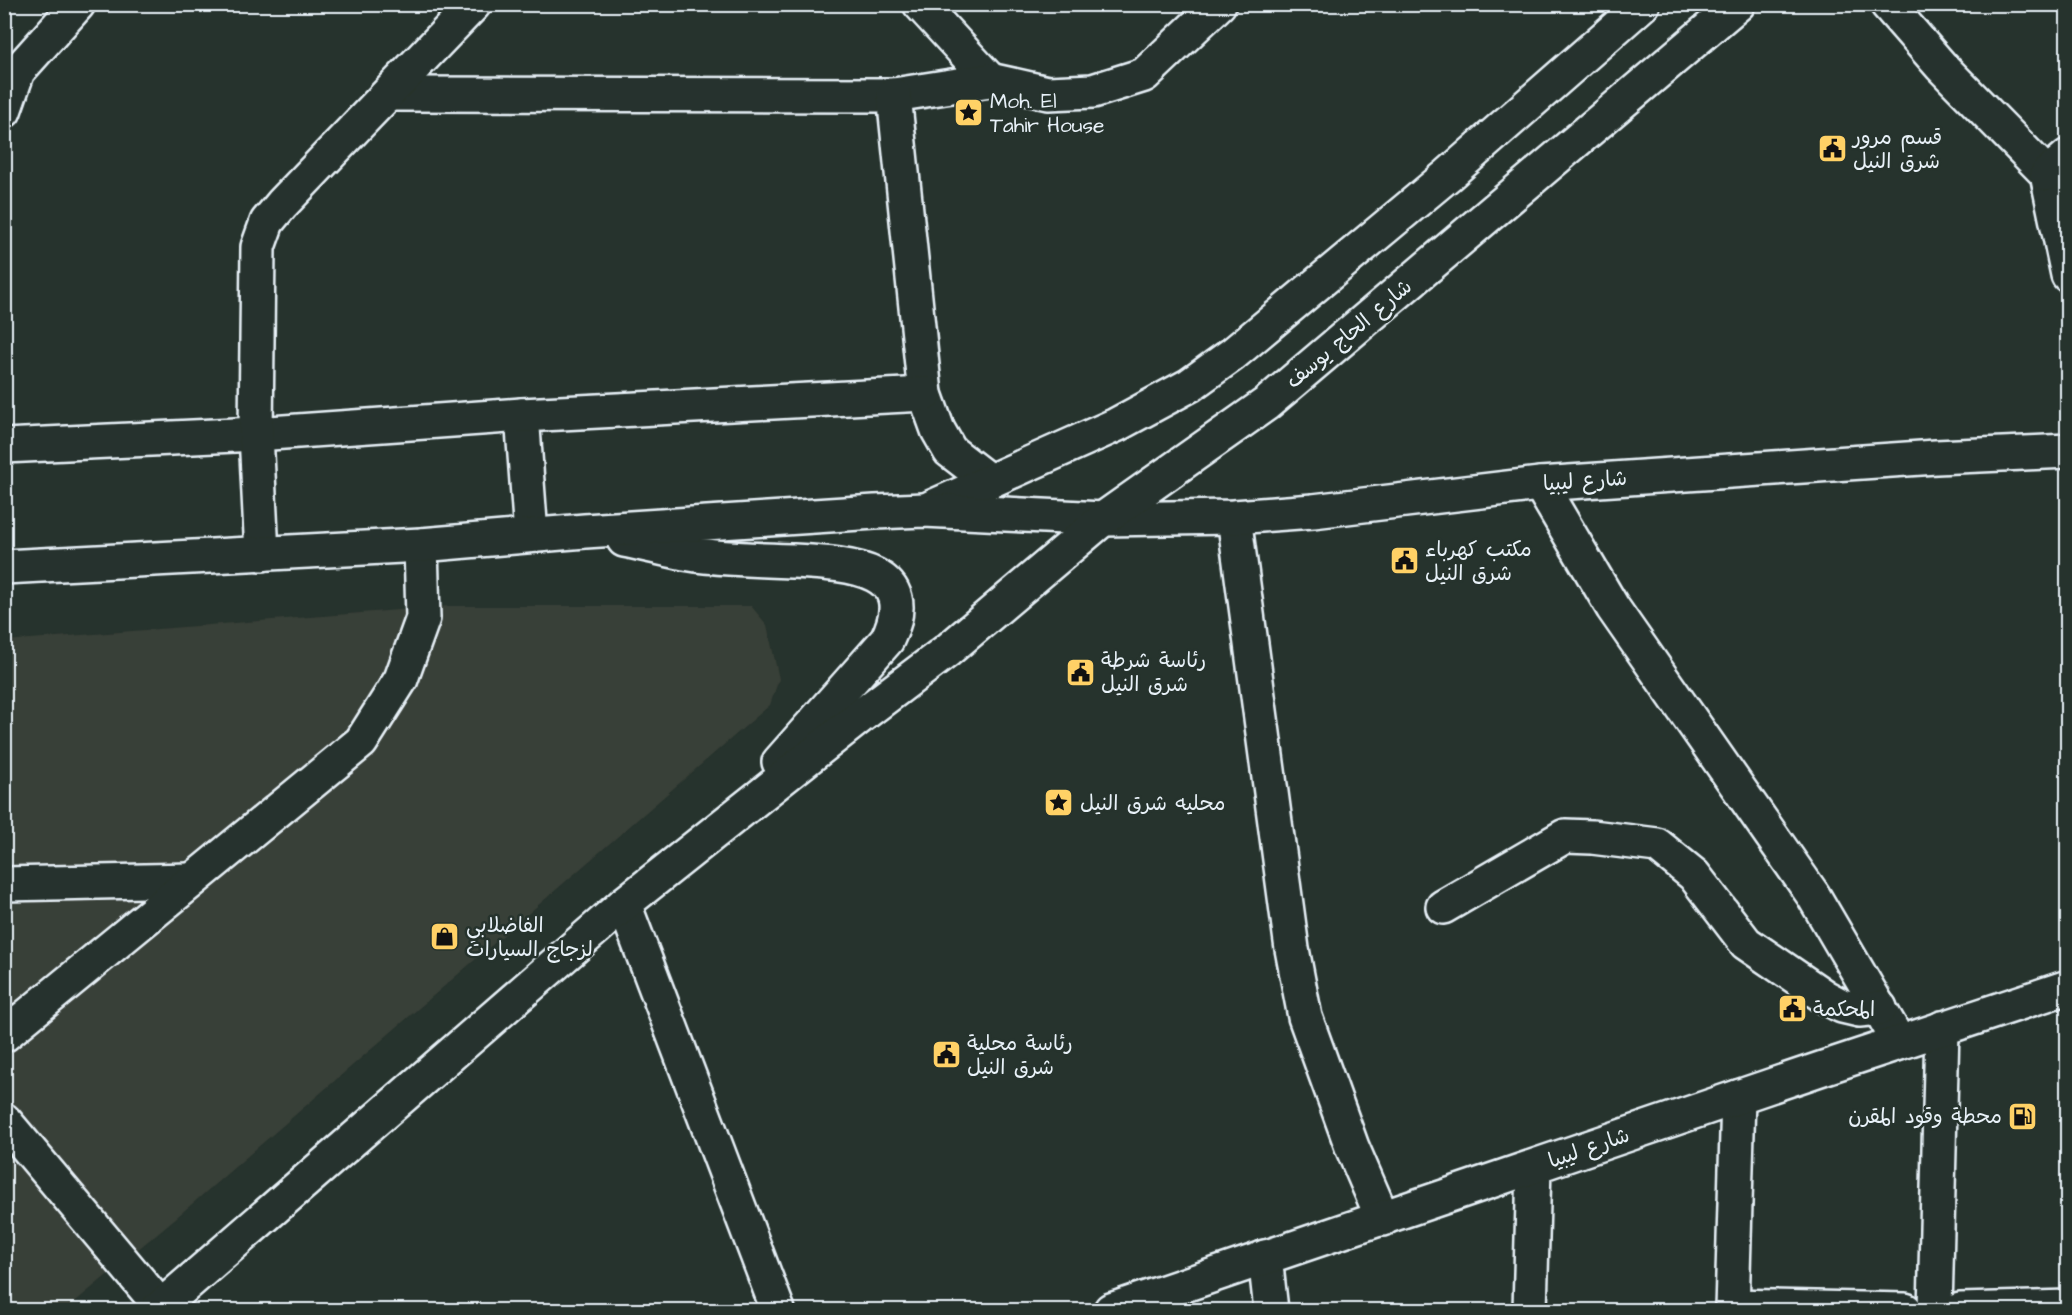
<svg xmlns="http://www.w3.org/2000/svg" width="2072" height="1315" viewBox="0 0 2072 1315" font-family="'Architects Daughter','Playpen Sans Arabic',sans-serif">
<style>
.built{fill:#393f37}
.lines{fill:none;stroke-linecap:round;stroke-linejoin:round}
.minor-casing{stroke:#e8f1f8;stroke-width:38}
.major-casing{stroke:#e8f1f8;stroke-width:38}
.minor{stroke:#26332d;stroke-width:33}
.major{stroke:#26332d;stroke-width:33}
.labels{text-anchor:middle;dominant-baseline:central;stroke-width:5;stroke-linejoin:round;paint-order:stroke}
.poi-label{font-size:21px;fill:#e8f1f8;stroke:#26332d;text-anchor:start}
.street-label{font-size:21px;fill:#e8f1f8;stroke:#26332d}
</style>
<rect width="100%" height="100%" fill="#26332d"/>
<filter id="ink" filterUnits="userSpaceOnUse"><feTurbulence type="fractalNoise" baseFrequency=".0167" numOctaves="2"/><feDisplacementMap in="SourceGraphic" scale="12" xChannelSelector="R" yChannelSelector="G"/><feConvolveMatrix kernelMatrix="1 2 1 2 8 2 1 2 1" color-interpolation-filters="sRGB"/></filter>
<g filter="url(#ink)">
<polygon class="built" points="449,606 751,606 767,625 779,679 770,705 178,1216 65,1310 5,1310 5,641"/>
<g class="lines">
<defs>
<g id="minor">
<polyline points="920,4 990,80"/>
<polyline points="1887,4 1941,66 2047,174 2068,275"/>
<polyline points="388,94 894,95 990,80 1048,93 1093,91 1144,75 1219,4"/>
<polyline points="894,95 925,394 938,430 950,451 989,481"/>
<polyline points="4,111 18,71 78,4"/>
<polyline points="2047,174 2068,156"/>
<polyline points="522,415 531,535"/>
<polyline points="4,446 256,434 522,415 925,394"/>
<polyline points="1540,484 1613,608 1813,895 1899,1042"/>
<polyline points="1234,517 1292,949 1305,1017 1352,1147 1383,1219"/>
<polyline points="262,554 256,434 258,247 267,222 282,204 474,4"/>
<polyline points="4,884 192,880"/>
<polyline points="624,904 778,1310"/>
<polyline points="1443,907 1565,836 1592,837 1657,845 1694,875 1746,943 1825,997 1842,1006 1859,1010 1880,1008"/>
<polyline points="4,1035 361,742 401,679 423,618 421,545"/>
<polyline points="4,1120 161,1307"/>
<polyline points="1265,1257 1271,1310"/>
<polyline points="1732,1306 1905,1310"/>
<polyline points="1530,1310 1534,1167"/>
<polyline points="1732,1310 1738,1097"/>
<polyline points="1935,1310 1942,1028"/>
<polyline points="1960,1310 2068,1307"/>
</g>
<g id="major">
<polyline points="932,507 1116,425 1190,385 1233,354 1448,175 1643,4"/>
<path d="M624,540C651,545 679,554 705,556C734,559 764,560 793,561C844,564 923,566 887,640L779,762"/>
<polyline points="4,567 421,545 585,531 875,512 924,510 1103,519 1234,517 1313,511 1540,484 1936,457 2068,451"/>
<polyline points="157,1310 624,904 862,715 948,650 1103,519 1266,404 1738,4"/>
<polyline points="1111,1310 1823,1068 2068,987"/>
</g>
</defs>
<use href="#minor" class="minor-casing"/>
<use href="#major" class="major-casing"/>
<use href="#minor" class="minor"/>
<use href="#major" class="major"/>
</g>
</g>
<defs>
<symbol id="sight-square" viewBox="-11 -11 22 22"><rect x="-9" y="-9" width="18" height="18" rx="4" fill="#ffd166" stroke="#26332d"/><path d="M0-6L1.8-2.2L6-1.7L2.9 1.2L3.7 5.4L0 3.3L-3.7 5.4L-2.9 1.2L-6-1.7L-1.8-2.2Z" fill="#111"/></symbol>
<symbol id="civic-square" viewBox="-11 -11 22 22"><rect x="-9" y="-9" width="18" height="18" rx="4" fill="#ffd166" stroke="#26332d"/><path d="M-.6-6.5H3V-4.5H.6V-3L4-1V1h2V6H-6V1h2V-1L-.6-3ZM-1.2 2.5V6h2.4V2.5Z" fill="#111"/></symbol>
<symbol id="shop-square" viewBox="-11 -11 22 22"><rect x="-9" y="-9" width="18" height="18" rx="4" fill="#ffd166" stroke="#26332d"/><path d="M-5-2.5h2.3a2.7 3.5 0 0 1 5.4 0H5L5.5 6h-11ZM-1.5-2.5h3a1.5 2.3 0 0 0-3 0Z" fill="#111"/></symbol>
<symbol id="fuel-square" viewBox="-11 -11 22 22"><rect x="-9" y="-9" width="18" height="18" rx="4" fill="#ffd166" stroke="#26332d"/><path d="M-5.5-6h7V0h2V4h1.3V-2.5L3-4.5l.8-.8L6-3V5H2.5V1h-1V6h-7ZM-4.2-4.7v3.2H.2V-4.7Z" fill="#111"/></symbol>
</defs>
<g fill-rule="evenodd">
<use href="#sight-square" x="952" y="96" width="33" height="33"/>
<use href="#civic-square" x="1816" y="132" width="33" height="33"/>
<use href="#civic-square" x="1388" y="544" width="33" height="33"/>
<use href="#civic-square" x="1064" y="656" width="33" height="33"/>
<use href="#sight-square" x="1042" y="786" width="33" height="33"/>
<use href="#shop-square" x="428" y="920" width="33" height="33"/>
<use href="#civic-square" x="1776" y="992" width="33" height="33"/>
<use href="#civic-square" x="930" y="1038" width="33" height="33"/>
<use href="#fuel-square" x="2006" y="1100" width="33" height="33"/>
</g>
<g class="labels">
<g class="poi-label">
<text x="990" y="101">Moh. El<tspan x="990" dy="24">Tahir House</tspan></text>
<text x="1853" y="137">قسم مرور<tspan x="1853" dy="24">شرق النيل</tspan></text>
<text x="1425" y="549">مكتب كهرباء<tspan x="1425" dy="24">شرق النيل</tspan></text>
<text x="1101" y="660">رئاسة شرطة<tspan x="1101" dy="24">شرق النيل</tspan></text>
<text x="1080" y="803">محليه شرق النيل</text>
<text x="466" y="925">الفاضلابي<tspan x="466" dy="24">لزجاج السيارات</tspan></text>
<text x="1813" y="1009">المحكمة</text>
<text x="967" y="1043">رئاسة محلية<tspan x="967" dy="24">شرق النيل</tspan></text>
<text x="2002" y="1116" text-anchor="end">محطة وقود المقرن</text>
</g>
<g class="street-label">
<text transform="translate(1349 334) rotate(-40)">شارع الحاج يوسف</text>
<text transform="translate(1585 481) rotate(-4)">شارع ليبيا</text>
<text transform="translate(1589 1148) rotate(-19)">شارع ليبيا</text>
</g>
</g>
<rect width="2072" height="1315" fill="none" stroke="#26332d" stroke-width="24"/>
<rect x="12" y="12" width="2048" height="1291" fill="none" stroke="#e8f1f8" stroke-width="2" filter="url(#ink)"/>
</svg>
